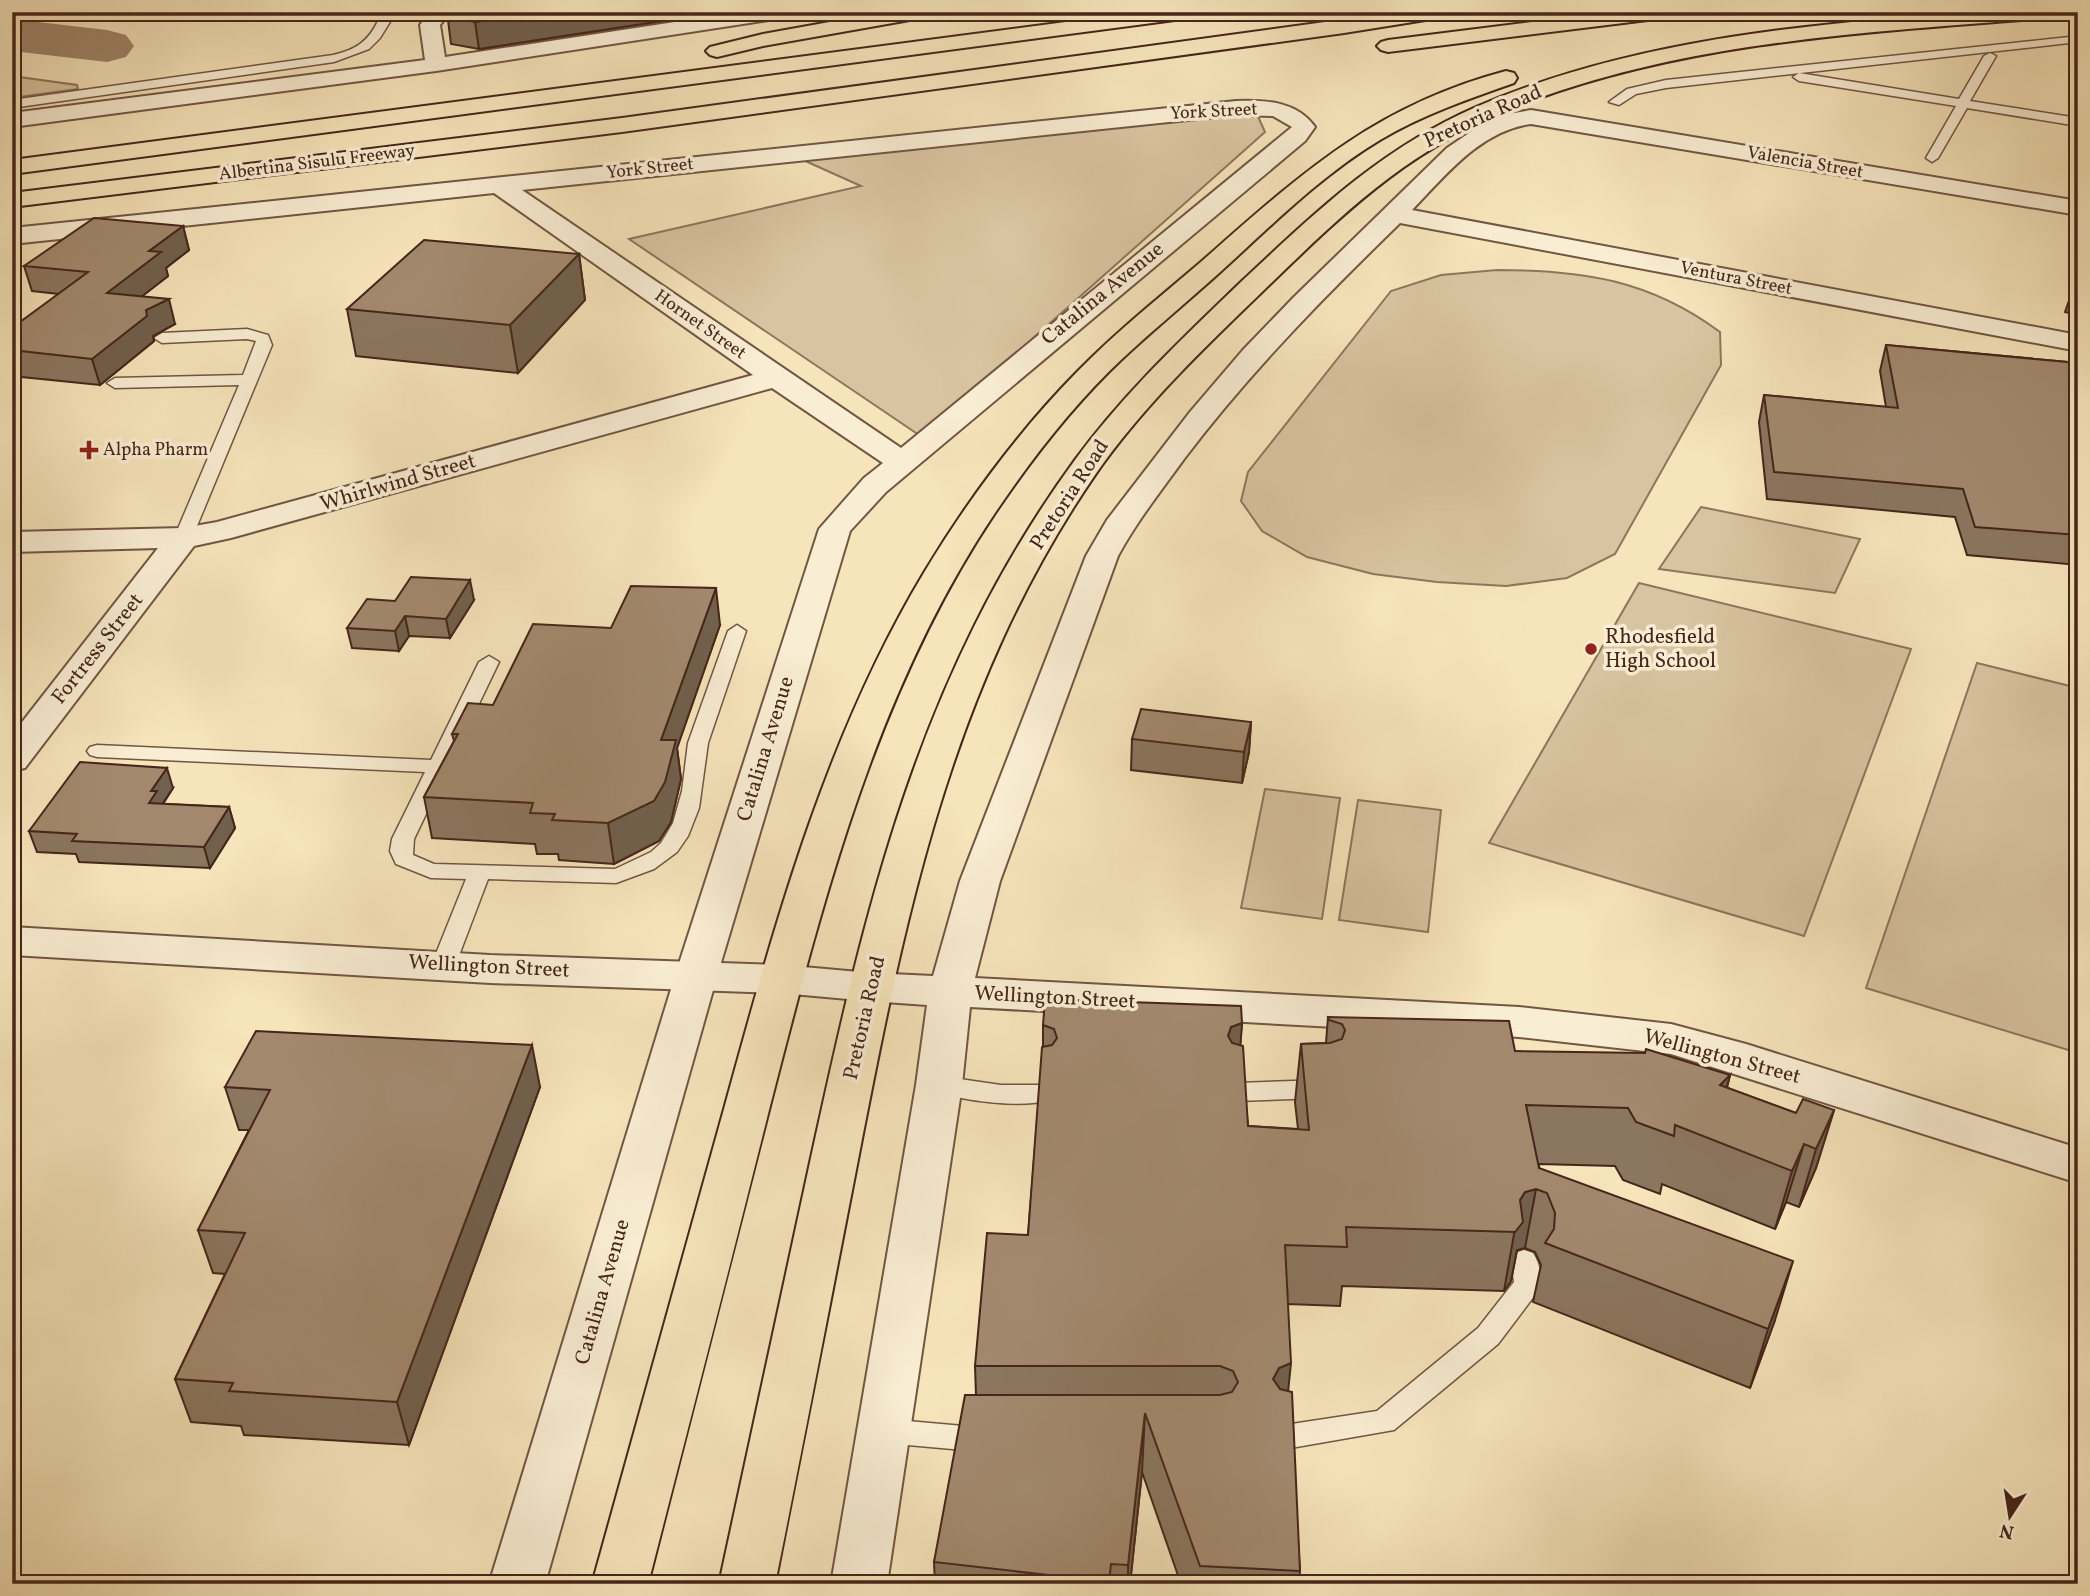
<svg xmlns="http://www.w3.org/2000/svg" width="2090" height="1596" viewBox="0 0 2090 1596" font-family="Vollkorn,serif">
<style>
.green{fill:#d8c4a0;stroke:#8f755d;stroke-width:2}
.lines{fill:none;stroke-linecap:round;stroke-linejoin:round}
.taxiway{fill:#9e856a;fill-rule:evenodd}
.service-casing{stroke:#725642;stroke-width:3}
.minor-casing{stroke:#725642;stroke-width:4}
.tertiary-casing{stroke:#725642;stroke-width:4}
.primary-casing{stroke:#46261a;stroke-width:4}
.motorway-casing{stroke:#46261a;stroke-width:4}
.service{fill:#f9edd3;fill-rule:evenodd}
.minor{fill:#f9edd3;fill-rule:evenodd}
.tertiary{fill:#f9edd3;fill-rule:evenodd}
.primary{fill:#f6e4bb;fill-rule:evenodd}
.motorway{fill:#f6e4bb;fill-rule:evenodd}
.wall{fill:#8b765f;stroke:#46261a;stroke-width:2}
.shaded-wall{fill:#71604d;stroke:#46261a;stroke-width:2}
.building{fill:#a2896e;stroke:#46261a;stroke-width:2}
.poi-dot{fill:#8f2418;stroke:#f9edd3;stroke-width:2.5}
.labels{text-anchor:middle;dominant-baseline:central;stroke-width:7;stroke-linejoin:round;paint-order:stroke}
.far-street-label{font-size:18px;fill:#46261a;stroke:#f9edd3}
.far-poi-label{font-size:18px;fill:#46261a;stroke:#f9edd3;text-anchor:start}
.street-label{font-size:21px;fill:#46261a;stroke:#f9edd3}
.poi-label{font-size:21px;fill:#46261a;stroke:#f9edd3;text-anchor:start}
</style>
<rect width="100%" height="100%" fill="#f6e4bb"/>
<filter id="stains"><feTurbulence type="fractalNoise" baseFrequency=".00286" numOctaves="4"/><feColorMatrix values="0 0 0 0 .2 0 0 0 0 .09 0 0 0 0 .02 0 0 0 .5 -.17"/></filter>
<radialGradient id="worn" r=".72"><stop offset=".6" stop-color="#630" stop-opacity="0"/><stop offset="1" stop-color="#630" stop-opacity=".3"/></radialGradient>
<g class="green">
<polygon points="12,76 77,85 78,89 12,98"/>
<polygon points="1211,114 1257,114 1265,132 922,437 629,239 861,186 803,160"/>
<path d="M1497,270C1583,270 1650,280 1720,332L1721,365L1615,554L1567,578L1506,586L1437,582L1373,574L1307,557L1262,531L1241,501L1248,472L1391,291L1441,275Z"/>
<polygon points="1701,507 1860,539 1835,593 1659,569"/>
<polygon points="1639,583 1911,649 1804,936 1489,843"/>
<polygon points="1977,663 2078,688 2078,1053 1866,988"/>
<polygon points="1265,789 1340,798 1322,919 1241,908"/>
<polygon points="1358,800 1441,810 1428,932 1339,920"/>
</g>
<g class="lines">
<polygon class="taxiway" points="12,19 107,30 126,35 134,46 126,57 107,62 12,51"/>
<defs>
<g id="service">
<path d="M329,12L382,15L396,12L380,38L369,49L334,62L12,108V100L333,55C355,50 368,42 378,21L334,15Z"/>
<polygon points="2078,36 2078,42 1666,88 1636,94 1619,105 1609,102 1627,89 1666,80"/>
<polygon points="1990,53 1996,56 1970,101 2078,118 2078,126 1967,108 1938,158 1932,162 1926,158 1956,106 1799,81 1793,77 1799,73 1959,99 1984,56"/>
<polygon points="247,329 268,335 272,345 192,538 183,543 177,542 174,538 239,385 115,388 107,383 115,378 243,375 256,341 247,339 162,343 154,338 162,333"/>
<polygon points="737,625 746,631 708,743 699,808 688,836 677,852 654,869 616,883 488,879 455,966 451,971 443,974 435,971 431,966 466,879 431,878 396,864 390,851 392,839 425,772 97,757 90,755 87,751 90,747 97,745 431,760 479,662 489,656 499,662 414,839 413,855 434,864 615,869 651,852 661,843 673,823 682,791 688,743 728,631"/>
<path d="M939,1076L1001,1085H1042L1051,1088L1054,1094L1051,1100C1019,1109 962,1100 930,1091L927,1085L930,1079Z"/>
<polygon points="1323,1080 1332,1083 1335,1089 1332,1095 1323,1098 1238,1101 1229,1098 1226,1092 1229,1086 1238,1083"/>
<path d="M1524,1250L1533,1253C1540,1264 1544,1280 1538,1291L1498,1344L1394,1430L1285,1449L1275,1446L1270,1437L1275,1428L1285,1425L1377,1411L1478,1328L1514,1282L1511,1260L1515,1253Z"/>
<polygon points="885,1419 986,1428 996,1431 1001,1440 996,1449 986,1452 885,1443 875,1440 870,1431 875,1422"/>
</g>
<g id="minor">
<polygon points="429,12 450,12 440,25 445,57 740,12 792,12 782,18 436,71 12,127 12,113 425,60 420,25"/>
<path d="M1236,101C1265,100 1297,101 1315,127L1305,141L886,492L850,531L717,976L545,1584H489L675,976L819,529L864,478L883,463L772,388L231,538L194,546L25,768L12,771V735L158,548L12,552V532L183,528L217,522L753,375L494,193L12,244V228ZM1236,115L1273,116L1292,127L901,448L522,190Z"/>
<path d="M1531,110L2078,201V215L1531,124C1480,131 1446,175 1412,210L2078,335V351L1400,223C1323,298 1249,373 1184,459C1161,491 1137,521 1118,556L1000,881L975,978L1519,1007L1671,1024L1746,1044L2078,1148V1183L1671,1054L1519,1037L970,1007L962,1085L887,1584H831L916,1085L927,1005L870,1001L855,997L849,987L855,977L870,973L933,976L960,881L1086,556L1107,520L1190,412L1243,350L1294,297L1447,148L1484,123L1503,115Z"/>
</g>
<polygon id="tertiary" points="12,927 490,955 781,965 870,973 885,977 891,987 885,997 870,1001 781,993 490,983 12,955"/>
<g id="primary">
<path d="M1968,12H2057L2047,18C1873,32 1696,40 1531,101C1414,144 1352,205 1264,290C1204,348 1143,406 1095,475C949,688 904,921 856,1170C829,1308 803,1446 775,1584H719C749,1445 779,1306 809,1167C865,910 916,678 1075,460C1124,393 1184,337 1243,280C1317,211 1382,148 1476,107C1631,40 1801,25 1968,12Z"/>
<path d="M1506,71L1514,73L1517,78L1514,83C1468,99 1422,115 1380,140C1320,176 1270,227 1218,274C1187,302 1154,329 1123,358C1074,404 1032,458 995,513C875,692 823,900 770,1106C730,1266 689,1425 648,1584H592C636,1426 680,1267 724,1109C775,924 825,737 925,571C968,500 1019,431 1077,372C1116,332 1160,297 1202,261C1301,174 1374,106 1506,71Z"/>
</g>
<g id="motorway">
<polygon points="885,12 931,12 921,18 763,46 717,57 710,55 706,51 710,47 763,34"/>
<polygon points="1142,12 1200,12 1190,18 12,174 12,160"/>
<polygon points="1398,12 1448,12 1438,18 1344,33 622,132 12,207 12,193 622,118"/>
<polygon points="1612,12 1674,12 1664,18 1388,52 1381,50 1377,46 1381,42 1388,40"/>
</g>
</defs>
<use href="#service" class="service-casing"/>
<use href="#minor" class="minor-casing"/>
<use href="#tertiary" class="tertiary-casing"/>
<use href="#primary" class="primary-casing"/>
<use href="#motorway" class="motorway-casing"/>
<use href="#service" class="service"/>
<use href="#minor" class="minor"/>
<use href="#tertiary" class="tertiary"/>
<use href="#primary" class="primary"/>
<use href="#motorway" class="motorway"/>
</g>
<g class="wall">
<polygon points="447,12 721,12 479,49 451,44"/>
<polygon points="183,226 189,250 166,268 168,276 142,296 175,324 153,336 154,341 100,385 12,376 12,328 59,294 32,291 24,266"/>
<polygon points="579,254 585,300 518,373 356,356 347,309"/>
<polygon points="2078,275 2078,315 2065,312"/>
<polygon points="1886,345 2078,363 2078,565 1967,555 1955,517 1767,499 1759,422 1764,395 1886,407 1880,371"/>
<polygon points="474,600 450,638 409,636 399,651 352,648 347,628 395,601"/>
<polygon points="720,625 677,748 681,779 671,822 659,841 614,864 559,860 558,854 537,854 535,844 432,838 424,797 454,741 452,734 493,705 611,628"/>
<polygon points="1251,722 1249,752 1242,783 1131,770 1132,739"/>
<polygon points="173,788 163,804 229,807 235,828 210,868 79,862 76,854 37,852 29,831"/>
<polygon points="1328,1017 1515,1051 1730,1075 1727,1088 1796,1113 1834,1110 1816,1168 1799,1207 1786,1202 1775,1229 1662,1184 1660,1194 1623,1180 1615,1166 1539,1164 1539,1168 1775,1320 1750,1388 1533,1302 1541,1265 1535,1252 1525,1248 1517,1250 1511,1281 1504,1291 1342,1286 1340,1306 1288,1304 1288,1391 1300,1571 1299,1584 1181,1584 1142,1472 1130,1584 935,1584 934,1562 976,1395 975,1366 1028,1235 1043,1046 1043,1025 1242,1023 1240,1045 1248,1126 1298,1129 1295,1102 1301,1044 1326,1043"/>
<polygon points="225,1087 540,1087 409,1445 244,1435 241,1426 191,1422 175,1379 225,1274 213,1273 198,1230 249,1130 239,1130"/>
</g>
<g class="shaded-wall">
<polygon points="540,12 721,12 479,49 475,22"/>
<polygon points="183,226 189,250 166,268 168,276 114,318 107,293 149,251"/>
<polygon points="579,254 585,300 518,373 510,325"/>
<polygon points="169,299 175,324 153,336 154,341 100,385 92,359 146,310"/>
<polygon points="470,580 474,600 450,638 446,619"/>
<polygon points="716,588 720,625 677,748 681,779 671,822 659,841 614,864 608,823 661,740"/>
<polygon points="405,616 409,636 399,651 395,631"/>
<polygon points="1251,722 1249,752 1242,783 1244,752"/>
<polygon points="167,768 173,788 161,806 149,803 151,791"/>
<polygon points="229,807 235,828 210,868 204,847"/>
<polygon points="1242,1023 1238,1080 1228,1036 1231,1027"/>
<polygon points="532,1045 540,1087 409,1445 397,1402"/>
<polygon points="1730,1075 1715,1133 1720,1085"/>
<polygon points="1834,1110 1816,1168 1799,1207 1816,1149"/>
<polygon points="1804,1144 1786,1202 1775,1229 1792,1171"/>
<polygon points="1536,1189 1525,1248 1517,1250 1511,1281 1504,1291 1520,1200 1525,1192"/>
<polygon points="1793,1261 1775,1320 1750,1388 1768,1329"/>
<polygon points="1291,1363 1285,1422 1273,1379 1279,1368"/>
<polygon points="1145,1413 1142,1472 1130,1584 1128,1584 1128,1565"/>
</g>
<g class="building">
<polygon points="447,12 540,12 475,22 447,17"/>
<polygon points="94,218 183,226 149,251 161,252 107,293 169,299 146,310 147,316 92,359 12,350 12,328 88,272 24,266"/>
<polygon points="424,240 579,254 510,325 347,309"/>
<polygon points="2078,275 2078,297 2070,295"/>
<polygon points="1886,345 2078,363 2078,498 2075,498 2078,506 2078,535 1975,527 1963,489 1774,472 1764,395 1898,408"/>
<polygon points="411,577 470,580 446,619 405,616 395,631 347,628 367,599 395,601"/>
<polygon points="631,586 716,588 661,740 676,740 665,782 654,801 608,823 552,820 555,814 530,813 533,803 424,797 458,734 452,734 468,703 493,705 533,624 611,628"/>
<polygon points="1141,709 1251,722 1244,752 1132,739"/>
<polygon points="80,762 167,768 151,791 157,791 149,803 229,807 204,847 72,841 77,834 29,831"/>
<polygon points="1045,999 1241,1006 1242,1023 1231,1027 1228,1036 1232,1043 1243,1046 1248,1126 1309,1130 1301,1044 1330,1043 1342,1039 1345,1030 1342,1024 1329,1020 1328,1017 1509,1021 1515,1051 1645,1053 1646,1049 1730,1075 1720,1085 1796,1113 1803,1099 1834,1110 1816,1149 1804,1144 1792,1171 1675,1125 1674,1136 1636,1122 1628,1108 1526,1105 1539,1168 1793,1261 1768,1329 1545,1243 1554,1229 1555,1213 1547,1193 1536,1189 1525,1192 1520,1200 1523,1222 1515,1232 1346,1227 1347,1247 1285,1245 1291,1363 1279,1368 1273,1379 1280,1389 1292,1392 1300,1571 1200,1566 1145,1413 1128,1565 1111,1564 1109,1582 934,1562 965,1395 1220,1395 1232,1392 1238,1382 1233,1371 1220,1366 975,1366 987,1233 1028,1235 1042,1047 1052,1045 1057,1038 1054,1029 1043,1025"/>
<polygon points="256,1031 532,1045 397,1402 229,1391 233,1383 175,1379 245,1233 198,1230 270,1090 225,1087"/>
</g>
<g class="poi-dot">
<path d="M85.5 439.5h7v7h7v7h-7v7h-7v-7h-7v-7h7z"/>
<circle cx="1591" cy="649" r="7"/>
</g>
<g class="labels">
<g class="far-street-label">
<text transform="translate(1214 112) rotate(-3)">York Street</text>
<text transform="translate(317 163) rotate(-7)">Albertina Sisulu Freeway</text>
<text transform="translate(1805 163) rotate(10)">Valencia Street</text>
<text transform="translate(650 169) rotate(-6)">York Street</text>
<text transform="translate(1736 279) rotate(11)">Ventura Street</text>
<text transform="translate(700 325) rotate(35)">Hornet Street</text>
</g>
<g class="far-poi-label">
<text x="103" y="450">Alpha Pharm</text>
</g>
<g class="street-label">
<text transform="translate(1483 117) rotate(-24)">Pretoria Road</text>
<text transform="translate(1103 294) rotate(-39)">Catalina Avenue</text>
<text transform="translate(398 483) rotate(-16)">Whirlwind Street</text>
<text transform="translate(1070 495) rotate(-57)">Pretoria Road</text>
<text transform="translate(98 649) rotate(-52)">Fortress Street</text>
<text transform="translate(766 749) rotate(-73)">Catalina Avenue</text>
<text transform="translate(489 967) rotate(3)">Wellington Street</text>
<text transform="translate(1055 998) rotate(3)">Wellington Street</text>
<text transform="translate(865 1018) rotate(-77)">Pretoria Road</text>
<text transform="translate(1722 1057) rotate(15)">Wellington Street</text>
<text transform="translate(603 1292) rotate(-74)">Catalina Avenue</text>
</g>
<g class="poi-label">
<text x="1605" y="637">Rhodesfield<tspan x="1605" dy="24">High School</tspan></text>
</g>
</g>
<rect width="2090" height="1596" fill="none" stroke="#f6e4bb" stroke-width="42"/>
<rect x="14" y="14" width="2062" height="1568" fill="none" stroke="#46261a" stroke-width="3.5"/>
<rect x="21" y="21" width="2048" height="1554" fill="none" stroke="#46261a" stroke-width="2"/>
<g transform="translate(2010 1516) rotate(192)" stroke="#f9edd3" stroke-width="5" paint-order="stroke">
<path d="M0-5L12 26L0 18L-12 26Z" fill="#46261a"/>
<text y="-10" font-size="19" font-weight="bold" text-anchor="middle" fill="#46261a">N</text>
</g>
<rect width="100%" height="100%" filter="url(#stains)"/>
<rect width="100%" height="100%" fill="url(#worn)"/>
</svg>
